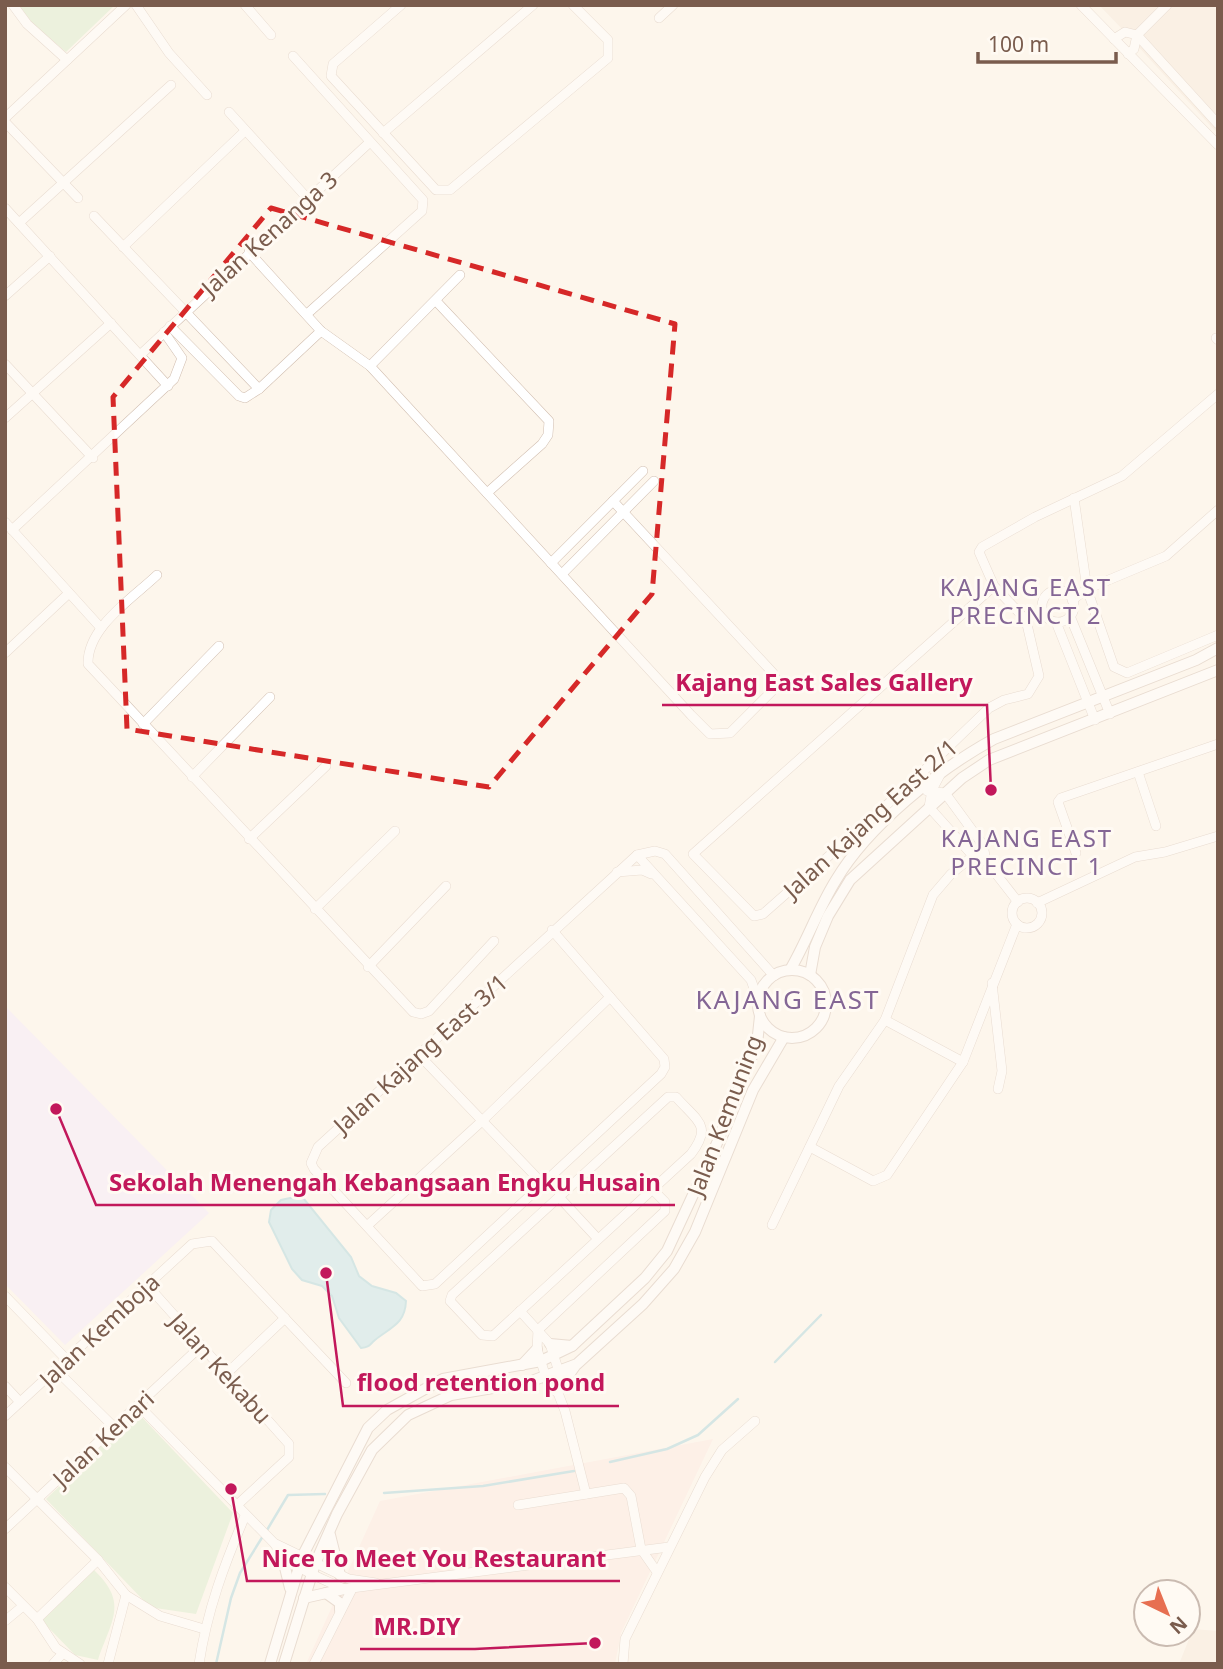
<svg xmlns="http://www.w3.org/2000/svg" width="1223" height="1669" viewBox="0 0 1223 1669" font-family="'Noto Sans',sans-serif">
<style>
.residential{fill:#f5e8da}
.commercial{fill:#fde8e0}
.education{fill:#f3e8fa}
.green{fill:#d8ecc9}
.water{fill:#bfe3e8;stroke:#a5d3da;stroke-width:2}
.lines{fill:none;stroke-linecap:round;stroke-linejoin:round}
.stream{stroke:#a5d3da;stroke-width:2.5}
.minor-casing{stroke:#d1beb0;stroke-width:10}
.tertiary-casing{stroke:#d1beb0;stroke-width:12}
.minor{stroke:#fff;stroke-width:9}
.tertiary{stroke:#fff;stroke-width:10}
.marked{fill:none;stroke:#d62828;stroke-width:5;stroke-dasharray:14 9;stroke-linejoin:round}
.labels{text-anchor:middle;dominant-baseline:central;stroke-width:6;stroke-linejoin:round;paint-order:stroke}
.street-label{font-size:23px;fill:#7a5c4d;stroke:#fffaf3}
.neighbourhood-label{font-size:24px;letter-spacing:2px;fill:#846695;stroke:#fffaf3}
.quarter-label{font-size:26px;letter-spacing:2px;fill:#846695;stroke:#fffaf3}
.leader{fill:none;stroke:#c2185b;stroke-width:2.5}
.callout-dot{fill:#c2185b;stroke:#fffaf3;stroke-width:2.5}
.callout-label{font-size:24px;text-anchor:middle;font-weight:bold;fill:#c2185b;stroke:#fffaf3;stroke-width:6;stroke-linejoin:round;paint-order:stroke}
</style>
<rect width="100%" height="100%" fill="#fdf6ec"/>
<g class="residential">
<polygon points="1099,5 1218,5 1218,134 1125,32"/>
<polygon points="1193,1629 1218,1631 1218,1664 1179,1664"/>
</g>
<polygon class="commercial" points="713,1439 621,1633 615,1664 306,1664 380,1501"/>
<polygon class="education" points="5,1006 209,1213 65,1345 5,1284"/>
<g class="green">
<polygon points="18,5 115,5 66,52 34,25"/>
<polygon points="137,1412 233,1513 196,1614 155,1608 146,1603 46,1499"/>
<path d="M93,1569C129,1603 112,1619 98,1660L75,1655L41,1620Z"/>
</g>
<path class="water" d="M290,1198L304,1199L351,1257L359,1276L372,1286L396,1293L406,1301C405,1324 391,1327 375,1340C369,1345 370,1347 361,1348L339,1318L332,1296L322,1286L302,1280L292,1269L269,1222L271,1210L281,1200Z"/>
<g class="lines">
<g class="stream">
<polyline points="775,1362 821,1315"/>
<polyline points="610,1462 667,1449 698,1435 738,1399"/>
<polyline points="384,1493 483,1486 574,1471"/>
<polyline points="267,1530 288,1495 325,1494"/>
<polyline points="216,1664 231,1598 240,1573 263,1536"/>
</g>
<defs>
<g id="minor">
<polyline points="13,5 27,24 67,60"/>
<polyline points="136,5 169,53 207,95"/>
<polyline points="245,5 271,35"/>
<polyline points="401,5 333,64 331,76 436,190 450,190 608,58 608,40 573,5"/>
<polyline points="1081,5 1218,145"/>
<polyline points="659,18 673,5"/>
<polyline points="1137,35 1218,124"/>
<polyline points="1114,39 1125,32 1137,35"/>
<polyline points="1128,54 1134,49 1137,35 1167,5"/>
<polyline points="293,56 423,200 422,211 307,314"/>
<polyline points="229,112 308,199"/>
<polyline points="5,118 126,5"/>
<polyline points="5,122 78,198"/>
<polyline points="383,133 533,5"/>
<polyline points="5,208 168,386"/>
<polyline points="94,216 259,389"/>
<polyline points="19,223 171,85"/>
<polyline points="123,247 245,131"/>
<polyline points="249,252 321,331 370,366 691,715 710,734 730,733 772,691 777,682 773,673 613,501"/>
<polyline points="5,296 50,256"/>
<polyline points="436,301 549,421 548,435 542,444 487,493"/>
<polyline points="170,326 239,396 245,398 259,389 321,331"/>
<polyline points="1216,338 1218,340"/>
<polyline points="140,355 370,142"/>
<polyline points="5,364 93,458"/>
<polyline points="370,366 460,275"/>
<polyline points="5,418 111,323"/>
<polyline points="1074,498 1087,589 1114,667 1127,673 1218,635"/>
<polyline points="5,522 101,628"/>
<polyline points="12,530 174,379 182,358 164,332"/>
<polyline points="551,563 643,471"/>
<polyline points="562,574 654,481"/>
<path d="M157,575C133,598 87,627 88,664L413,1012L421,1014L429,1011L494,941"/>
<polyline points="994,586 693,854 754,916 763,914 907,787 989,708 1004,700 1028,694 1039,676 1026,620 994,586 979,552 982,547 1035,517 1122,476 1218,394"/>
<circle cx="1058" cy="606" r="16"/>
<polyline points="1072,600 1087,589 1166,556 1218,510"/>
<polyline points="1070,616 1110,714"/>
<polyline points="1056,622 1095,720"/>
<polyline points="5,653 68,594"/>
<polyline points="143,724 219,646"/>
<polyline points="1138,772 1156,826"/>
<polyline points="940,775 932,790 929,807 973,856 986,861 1018,902"/>
<polyline points="192,777 270,697"/>
<polyline points="927,791 945,793 983,845 986,861"/>
<polyline points="249,839 326,766"/>
<polyline points="1076,853 1058,802 1061,798 1218,744"/>
<polyline points="637,855 751,980 757,997"/>
<polyline points="617,872 642,870 651,874"/>
<circle cx="1027" cy="913" r="15"/>
<polyline points="1037,903 1135,857 1165,852 1218,836"/>
<polyline points="315,909 395,831"/>
<polyline points="552,930 664,1059 665,1067 661,1074 435,1284 422,1286 314,1169 311,1163 318,1147 637,855 655,851 665,854 774,976"/>
<polyline points="368,967 446,886"/>
<polyline points="992,983 1002,1071 998,1089"/>
<polyline points="885,1020 963,1062"/>
<polyline points="420,1056 543,1184"/>
<path d="M668,1097H676C697,1121 713,1125 691,1154L493,1336L482,1335L450,1301L452,1295Z"/>
<polyline points="810,1147 873,1181 887,1175 963,1062 1017,924"/>
<polyline points="559,1197 598,1239"/>
<polyline points="368,1225 482,1121 610,997"/>
<polyline points="772,1225 839,1086 885,1020 933,895 951,874 973,856"/>
<polyline points="148,1286 289,1444 289,1457 236,1506"/>
<polyline points="5,1296 67,1360"/>
<polyline points="520,1311 550,1344 560,1375"/>
<polyline points="56,1370 114,1427"/>
<polyline points="225,1375 285,1318"/>
<polyline points="5,1386 20,1402"/>
<path d="M138,1405L274,1543C290,1568 319,1577 344,1589L669,1547"/>
<polyline points="5,1416 192,1244 212,1241 346,1383"/>
<polyline points="5,1467 98,1560 126,1595 160,1616 204,1629"/>
<polyline points="586,1494 565,1411 558,1393 549,1387 537,1349 538,1330 665,1211 665,1202 653,1190"/>
<polyline points="518,1505 624,1488 631,1496 641,1549 657,1572"/>
<polyline points="5,1529 200,1347"/>
<polyline points="276,1544 349,1579 376,1583"/>
<polyline points="5,1587 37,1619 56,1648 80,1664"/>
<polyline points="37,1619 98,1560"/>
<polyline points="5,1621 23,1606"/>
<polyline points="53,1664 63,1653"/>
<polyline points="108,1664 126,1595"/>
<path d="M199,1664C207,1611 224,1565 245,1516"/>
<polyline points="314,1664 351,1591"/>
<polyline points="623,1664 625,1639 705,1477 722,1450 755,1421"/>
</g>
<g id="tertiary">
<path d="M790,970C807,941 818,909 836,880C868,826 939,769 994,739L1196,660L1218,648"/>
<circle cx="792" cy="1004" r="34"/>
<polyline points="810,975 815,947 828,916 850,880 962,778 989,760 1218,670"/>
<polyline points="550,1344 572,1346"/>
<polyline points="522,1365 537,1349"/>
<polyline points="563,1383 575,1366"/>
<polyline points="330,1535 340,1575"/>
<polyline points="282,1555 290,1588"/>
<polyline points="326,1593 340,1603 340,1610"/>
<polyline points="304,1598 344,1589"/>
<polyline points="270,1664 302,1557 368,1428 387,1410 443,1379 541,1361 572,1346 645,1278 667,1251 717,1143 757,1044 760,1016"/>
<polyline points="284,1664 315,1564 337,1514 372,1450 408,1415 451,1395 529,1382 577,1364 643,1304 674,1269 695,1232 753,1090 784,1037"/>
</g>
</defs>
<use href="#minor" class="minor-casing"/>
<use href="#tertiary" class="tertiary-casing"/>
<use href="#minor" class="minor"/>
<use href="#tertiary" class="tertiary"/>
</g>
<path d="M0 0H1223V1669H0ZM271,208L675,324L652,594L489,787L127,729L113,397Z" fill="#fdf6ec" fill-opacity=".55" fill-rule="evenodd"/>
<path class="marked" d="M271,208L675,324L652,594L489,787L127,729L113,397Z"/>
<g class="labels">
<g class="street-label">
<text transform="translate(269 233) rotate(-42)">Jalan Kenanga 3</text>
<text transform="translate(870 818) rotate(-42)">Jalan Kajang East 2/1</text>
<text transform="translate(420 1053) rotate(-42)">Jalan Kajang East 3/1</text>
<text transform="translate(724 1115) rotate(-69)">Jalan Kemuning</text>
<text transform="translate(99 1330) rotate(-43)">Jalan Kemboja</text>
<text transform="translate(221 1368) rotate(48)">Jalan Kekabu</text>
<text transform="translate(103 1438) rotate(-43)">Jalan Kenari</text>
</g>
<g class="neighbourhood-label">
<text x="1026" y="586">KAJANG EAST<tspan x="1026" dy="28">PRECINCT 2</tspan></text>
<text x="1027" y="837">KAJANG EAST<tspan x="1027" dy="28">PRECINCT 1</tspan></text>
</g>
<g class="quarter-label">
<text x="788" y="999">KAJANG EAST</text>
</g>
</g>
<path class="leader" d="M991 790L987 705H662M56 1109L96 1205H675M326 1273L343 1406H619M231 1489L247 1581H620M595 1643L475 1649H360"/>
<g class="callout-dot">
<circle cx="991" cy="790" r="7"/>
<circle cx="56" cy="1109" r="7"/>
<circle cx="326" cy="1273" r="7"/>
<circle cx="231" cy="1489" r="7"/>
<circle cx="595" cy="1643" r="7"/>
</g>
<g class="callout-label">
<text x="824" y="691">Kajang East Sales Gallery</text>
<text x="385" y="1191">Sekolah Menengah Kebangsaan Engku Husain</text>
<text x="481" y="1391">flood retention pond</text>
<text x="434" y="1567">Nice To Meet You Restaurant</text>
<text x="417" y="1635">MR.DIY</text>
</g>
<rect width="1223" height="1669" fill="none" stroke="#7a5c4d" stroke-width="14"/>
<g transform="translate(1167 1613) rotate(137)"><circle r="33" fill="#fffaf3" stroke="#cabbb1" stroke-width="2"/>
<path d="M0-5L12 26L0 18L-12 26Z" fill="#e76f51"/>
<text y="-10" font-size="19" font-weight="bold" text-anchor="middle" fill="#7a5c4d">N</text>
</g>
<path d="M978 52v10h138v-10" fill="none" stroke="#7a5c4d" stroke-width="3.5"/>
<text x="988" y="52" font-size="21" fill="#7a5c4d" stroke="#fffaf3" stroke-width="5" paint-order="stroke">100 m</text>
</svg>
